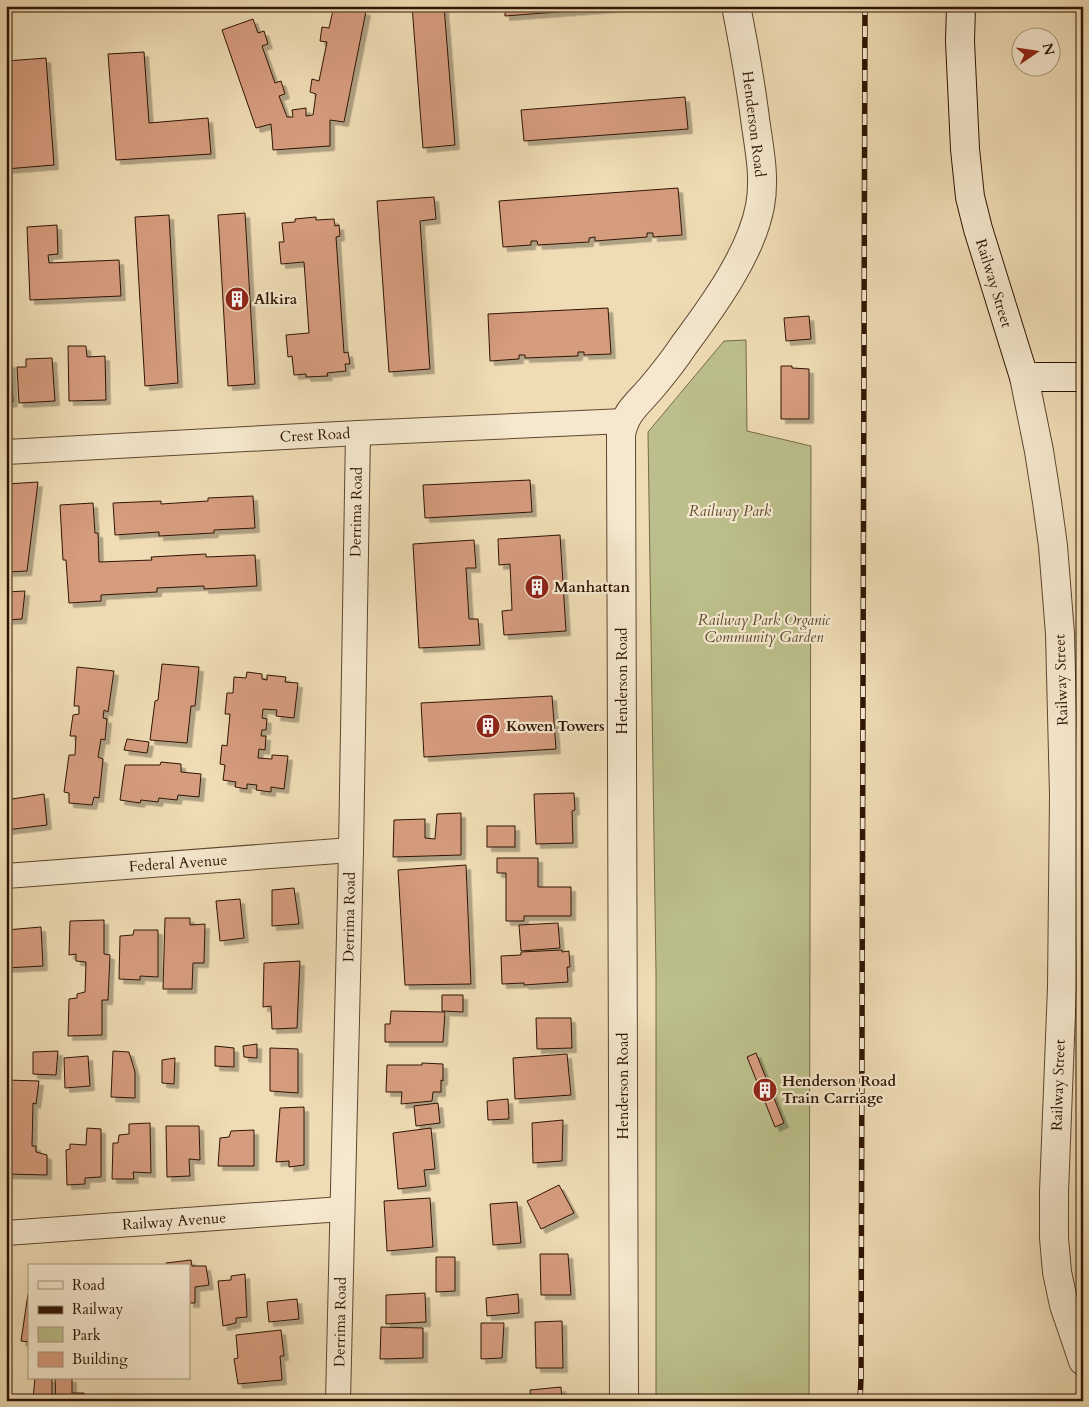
<svg xmlns="http://www.w3.org/2000/svg" width="1089" height="1407" viewBox="0 0 1089 1407" font-family="Cardo,serif">
<style>
.green{fill:#bcbf8b;stroke:#766a47}
.building{fill:#d69c7e;stroke:#2f1403;filter:url(#shadow)}
.lines{fill:none;stroke-linecap:round;stroke-linejoin:round}
.minor-casing{stroke:#5f462f;stroke-width:26}
.tertiary-casing{stroke:#5f462f;stroke-width:30}
.secondary-casing{stroke:#2f1403;stroke-width:30}
.minor{stroke:#f5e8ce;stroke-width:24}
.tertiary{stroke:#f5e8ce;stroke-width:28}
.secondary{stroke:#f5e8ce;stroke-width:28}
.rail-casing{stroke:#2f1403;stroke-width:5.5}
.rail{stroke:#f5e8ce;stroke-width:4;stroke-dasharray:11;stroke-linecap:butt}
.labels{text-anchor:middle;dominant-baseline:central;stroke-width:4.5;stroke-linejoin:round;paint-order:stroke}
.street-label{font-size:15px;fill:#2f1403;stroke:#f5e8ce}
.poi-label{font-size:15px;font-weight:bold;fill:#2f1403;stroke:#f5e8ce;text-anchor:start}
.park-label{font-size:15px;font-style:italic;fill:#59472c;stroke:#f5e8ce}
</style>
<defs>
<filter id="shadow"><feDropShadow dx="4.5" dy="4.5" stdDeviation="0" flood-color="#0004"/></filter>
</defs>
<rect width="100%" height="100%" fill="#efdcb4"/>
<filter id="stains"><feTurbulence type="fractalNoise" baseFrequency=".004" numOctaves="4"/><feColorMatrix values="0 0 0 0 .2 0 0 0 0 .09 0 0 0 0 .02 0 0 0 .5 -.17"/></filter>
<radialGradient id="worn" r=".72"><stop offset=".6" stop-color="#630" stop-opacity="0"/><stop offset="1" stop-color="#630" stop-opacity=".3"/></radialGradient>
<polygon class="green" points="746,340 747,431 811,446 809,1401 656,1401 656,973 648,432 724,341"/>
<g class="building">
<polygon points="334,6 366,11 344,122 330,120 330,146 273,150 271,124 256,128 222,30 253,19 258,33 264,31 268,44 262,46 275,83 281,81 285,94 279,96 287,117 293,117 292,110 306,108 306,116 313,115 316,94 310,92 312,79 319,81 327,42 320,41 322,27 329,28"/>
<polygon points="412,6 444,6 455,145 423,148"/>
<polygon points="505,6 637,6 505,16"/>
<polygon points="144,52 149,123 208,118 211,154 116,160 108,54"/>
<polygon points="46,58 54,165 6,169 6,61"/>
<polygon points="685,97 688,129 524,141 521,110"/>
<polygon points="678,188 682,235 653,237 653,233 647,233 647,237 595,241 595,237 589,238 589,242 538,245 537,241 531,241 531,245 503,247 499,201"/>
<polygon points="434,197 436,219 420,221 430,369 389,372 377,201"/>
<polygon points="245,213 255,384 228,386 218,215"/>
<polygon points="169,215 178,383 145,386 135,217"/>
<polygon points="316,217 316,220 334,219 335,226 339,225 340,236 336,237 344,353 348,352 350,364 345,364 346,371 327,373 328,376 306,377 306,374 294,375 292,356 288,357 286,335 309,333 304,262 281,264 279,242 284,242 282,223 295,222 295,219"/>
<polygon points="57,225 58,254 48,255 49,263 119,260 121,296 30,300 27,227"/>
<polygon points="608,308 611,354 584,355 584,352 578,352 578,356 525,358 525,355 519,355 519,359 490,361 488,314"/>
<polygon points="809,316 811,339 786,341 784,318"/>
<polygon points="68,346 86,346 87,357 105,356 106,400 69,401"/>
<polygon points="52,358 55,401 19,403 17,367 26,367 26,359"/>
<polygon points="6,363 11,363 13,402 6,403"/>
<polygon points="781,366 792,366 792,368 809,369 809,419 781,419"/>
<polygon points="530,480 532,512 425,518 423,485"/>
<polygon points="38,482 27,571 6,572 6,484"/>
<polygon points="253,496 255,528 214,530 214,533 159,536 159,532 115,535 113,503 161,501 161,504 208,501 208,498"/>
<polygon points="93,503 95,533 98,533 99,562 152,560 151,557 206,554 206,557 255,555 257,586 204,589 204,586 157,588 157,592 101,595 101,601 69,603 66,560 63,560 60,505"/>
<polygon points="560,535 566,631 504,635 502,611 512,610 510,564 499,565 498,539"/>
<polygon points="474,540 476,568 466,568 469,619 478,619 480,645 419,648 413,544"/>
<polygon points="25,591 22,619 6,620 6,592"/>
<polygon points="162,664 199,667 195,706 191,706 187,743 150,740 155,701 158,700"/>
<polygon points="77,667 114,671 108,712 104,710 103,718 107,719 105,740 101,739 98,757 103,759 99,798 94,797 92,805 69,803 69,793 64,792 69,755 75,755 76,736 70,736 73,715 79,714 79,706 74,706"/>
<polygon points="247,672 262,674 262,679 267,680 267,675 286,677 285,682 298,683 294,718 276,716 277,710 263,709 262,718 267,719 266,730 262,730 261,736 266,736 265,750 259,749 258,758 272,759 272,755 288,756 284,789 271,787 271,792 256,790 257,785 247,784 247,789 235,787 236,782 223,780 225,765 220,764 222,745 227,746 230,714 225,714 227,693 233,693 234,677 246,678"/>
<polygon points="552,696 556,749 424,757 421,703"/>
<polygon points="127,739 149,742 147,753 124,750"/>
<polygon points="161,762 181,764 181,772 201,774 199,797 178,795 177,800 159,798 158,802 141,800 140,803 120,800 125,765 160,765"/>
<polygon points="574,793 575,810 572,811 573,843 536,844 534,794"/>
<polygon points="44,794 47,825 6,830 6,800"/>
<polygon points="461,813 461,855 393,857 394,820 425,819 425,838 435,839 437,814"/>
<rect x="487" y="826" width="28" height="21"/>
<polygon points="497,858 538,858 538,887 571,887 571,916 524,916 524,921 506,921 506,873 497,873"/>
<polygon points="466,865 471,984 405,985 398,870"/>
<polygon points="294,888 299,924 272,926 272,890"/>
<polygon points="240,899 244,938 220,941 216,901"/>
<polygon points="165,918 190,918 190,925 205,924 204,963 193,963 192,989 163,989"/>
<polygon points="104,920 104,954 110,955 108,1000 102,1000 102,1035 68,1036 69,999 77,998 77,994 85,992 86,962 76,961 76,954 69,955 70,921"/>
<polygon points="558,923 560,948 521,951 519,925"/>
<polygon points="41,927 43,966 6,968 6,930"/>
<polygon points="134,930 158,930 158,977 140,976 140,980 119,979 120,936 133,935"/>
<polygon points="562,950 562,952 569,951 570,967 567,967 568,982 524,985 524,983 502,984 501,956 521,955 521,952"/>
<polygon points="300,961 297,1028 272,1029 271,1006 263,1007 264,963"/>
<polygon points="442,995 463,995 463,1012 442,1011"/>
<polygon points="391,1011 445,1012 443,1042 385,1042 385,1024 390,1024"/>
<polygon points="536,1018 571,1018 572,1048 537,1049"/>
<polygon points="257,1044 257,1058 244,1057 243,1046"/>
<polygon points="215,1046 234,1048 234,1067 215,1066"/>
<polygon points="270,1048 298,1049 298,1093 270,1091"/>
<polygon points="58,1051 56,1075 33,1074 33,1052"/>
<polygon points="113,1051 129,1052 135,1072 135,1098 111,1097"/>
<polygon points="756,1053 784,1123 775,1127 747,1057"/>
<polygon points="567,1054 571,1095 515,1099 513,1058"/>
<polygon points="88,1056 90,1086 65,1088 64,1058"/>
<polygon points="175,1058 174,1084 162,1083 162,1060"/>
<polygon points="422,1063 443,1064 443,1081 441,1080 441,1092 433,1092 432,1101 401,1104 402,1092 386,1092 387,1065 422,1065"/>
<polygon points="6,1080 39,1081 36,1104 33,1103 32,1146 36,1146 36,1152 47,1155 47,1175 6,1174"/>
<polygon points="508,1099 509,1119 488,1120 487,1101"/>
<polygon points="438,1103 440,1123 416,1126 414,1106"/>
<polygon points="304,1107 304,1165 289,1167 289,1161 276,1162 280,1108"/>
<polygon points="563,1120 562,1161 533,1163 532,1123"/>
<polygon points="150,1123 151,1173 133,1172 134,1179 112,1179 113,1143 118,1143 119,1135 129,1134 129,1124"/>
<polygon points="166,1126 199,1126 200,1160 189,1159 190,1176 167,1177"/>
<polygon points="87,1128 101,1129 101,1177 85,1178 85,1184 67,1185 66,1150 70,1149 70,1144 86,1145"/>
<polygon points="431,1128 435,1169 424,1170 426,1186 398,1189 393,1133"/>
<polygon points="254,1130 254,1166 218,1166 220,1138 229,1137 231,1131"/>
<polygon points="559,1185 574,1213 541,1229 527,1201"/>
<polygon points="430,1198 433,1247 387,1251 384,1201"/>
<polygon points="517,1202 521,1243 493,1245 490,1204"/>
<polygon points="540,1254 568,1254 571,1295 541,1295"/>
<polygon points="436,1257 455,1257 455,1291 436,1292"/>
<polygon points="191,1260 192,1266 206,1266 209,1285 195,1287 195,1303 189,1303 189,1266 166,1266 166,1263"/>
<polygon points="245,1274 247,1317 236,1318 236,1323 223,1326 218,1281 231,1280 231,1276"/>
<polygon points="425,1293 426,1322 386,1324 386,1295"/>
<polygon points="28,1294 29,1294 29,1342 21,1341"/>
<polygon points="518,1294 519,1313 487,1316 486,1298"/>
<polygon points="297,1299 299,1319 269,1322 267,1302"/>
<polygon points="562,1321 563,1368 536,1368 535,1322"/>
<polygon points="481,1323 504,1323 502,1358 481,1359"/>
<polygon points="381,1327 423,1328 423,1358 380,1359"/>
<polygon points="281,1330 284,1356 280,1356 282,1380 238,1384 234,1359 238,1358 236,1335"/>
<polygon points="35,1378 52,1378 52,1399 33,1399"/>
<polygon points="55,1378 72,1378 72,1393 84,1393 84,1401 56,1401"/>
<polygon points="561,1387 562,1401 517,1401 531,1400 530,1390"/>
<polygon points="421,1397 421,1401 392,1401 392,1398"/>
</g>
<g class="lines">
<defs>
<g id="minor">
<polyline points="6,452 358,433 624,421"/>
<polyline points="6,876 351,850"/>
<polyline points="6,1233 342,1209"/>
<polyline points="338,1401 351,850 358,433"/>
</g>
<g id="tertiary">
<polyline points="1024,377 1039,451 1047,502 1053,546 1060,634 1064,795 1062,987 1054,1192 1054,1238 1057,1272 1064,1305 1083,1361"/>
<path d="M624,1401L621,434C626,411 637,405 652,387C663,374 674,360 684,345C713,306 751,254 760,206C765,180 760,152 756,126C751,86 744,46 736,6"/>
</g>
<polyline id="secondary" points="961,6 960,41 965,149 970,197 978,229 1024,377 1083,377"/>
</defs>
<use href="#minor" class="minor-casing"/>
<use href="#tertiary" class="tertiary-casing"/>
<use href="#secondary" class="secondary-casing"/>
<use href="#minor" class="minor"/>
<use href="#tertiary" class="tertiary"/>
<use href="#secondary" class="secondary"/>
<defs>
<polyline id="rail" points="860,1401 861,1378 865,6"/>
</defs>
<use href="#rail" class="rail-casing"/>
<use href="#rail" class="rail"/>
</g>
<defs>
<symbol id="building-disc" viewBox="-11 -11 22 22"><circle r="9.5" fill="#8f2418" stroke="#f5e8ce"/><path d="M-4-6H4V6H1V3H-1V6H-4ZM-2.5-4.3h1.7v1.8h-1.7ZM.8-4.3h1.7v1.8H.8ZM-2.5-1h1.7V.8h-1.7ZM.8-1h1.7V.8H.8Z" fill="#fff"/></symbol>
</defs>
<g fill-rule="evenodd">
<use href="#building-disc" x="223" y="285" width="28" height="28"/>
<use href="#building-disc" x="523" y="573" width="28" height="28"/>
<use href="#building-disc" x="474" y="712" width="28" height="28"/>
<use href="#building-disc" x="751" y="1076" width="28" height="28"/>
</g>
<g class="labels">
<g class="street-label">
<text transform="translate(754 124) rotate(83)">Henderson Road</text>
<text transform="translate(994 283) rotate(73)">Railway Street</text>
<text transform="translate(315 435) rotate(-3)">Crest Road</text>
<text transform="translate(356 512) rotate(-89)">Derrima Road</text>
<text transform="translate(1061 680) rotate(-92)">Railway Street</text>
<text transform="translate(622 681) rotate(-90)">Henderson Road</text>
<text transform="translate(178 863) rotate(-4)">Federal Avenue</text>
<text transform="translate(349 917) rotate(-89)">Derrima Road</text>
<text transform="translate(1058 1085) rotate(-88)">Railway Street</text>
<text transform="translate(623 1086) rotate(-90)">Henderson Road</text>
<text transform="translate(174 1221) rotate(-4)">Railway Avenue</text>
<text transform="translate(340 1322) rotate(-89)">Derrima Road</text>
</g>
<g class="poi-label">
<text x="254" y="299">Alkira</text>
<text x="554" y="587">Manhattan</text>
<text x="506" y="726">Kowen Towers</text>
<text x="782" y="1081">Henderson Road<tspan x="782" dy="17">Train Carriage</tspan></text>
</g>
<g class="park-label">
<text x="730" y="511">Railway Park</text>
<text x="764" y="620">Railway Park Organic<tspan x="764" dy="17">Community Garden</tspan></text>
</g>
</g>
<rect width="1089" height="1407" fill="none" stroke="#efdcb4" stroke-width="25"/>
<rect x="8" y="8" width="1074" height="1392" fill="none" stroke="#2f1403" stroke-width="2.5"/>
<rect x="12" y="12" width="1064" height="1382" fill="none" stroke="#2f1403"/>
<rect x="28" y="1264" width="162" height="115" fill="#f5e8ce" stroke="#a6937d"/>
<rect x="38" y="1281" width="25" height="8" fill="#f5e8ce" stroke="#a6937d"/>
<text x="72" y="1290" font-size="15" fill="#2f1403">Road</text>
<rect x="38" y="1306" width="25" height="8" fill="#2f1403" stroke="#a6937d"/>
<text x="72" y="1314" font-size="15" fill="#2f1403">Railway</text>
<rect x="38" y="1327" width="25" height="15" fill="#bcbf8b" stroke="#a6937d"/>
<text x="72" y="1340" font-size="15" fill="#2f1403">Park</text>
<rect x="38" y="1352" width="25" height="15" fill="#d69c7e" stroke="#a6937d"/>
<text x="72" y="1364" font-size="15" fill="#2f1403">Building</text>
<g transform="translate(1036 52) rotate(77)"><circle r="24" fill="#f5e8ce" stroke="#a6937d"/>
<path d="M0-4L9 19L0 12L-9 19Z" fill="#8f2418"/>
<text y="-8" font-size="14" font-weight="bold" text-anchor="middle" fill="#2f1403">N</text>
</g>
<rect width="100%" height="100%" filter="url(#stains)"/>
<rect width="100%" height="100%" fill="url(#worn)"/>
</svg>
